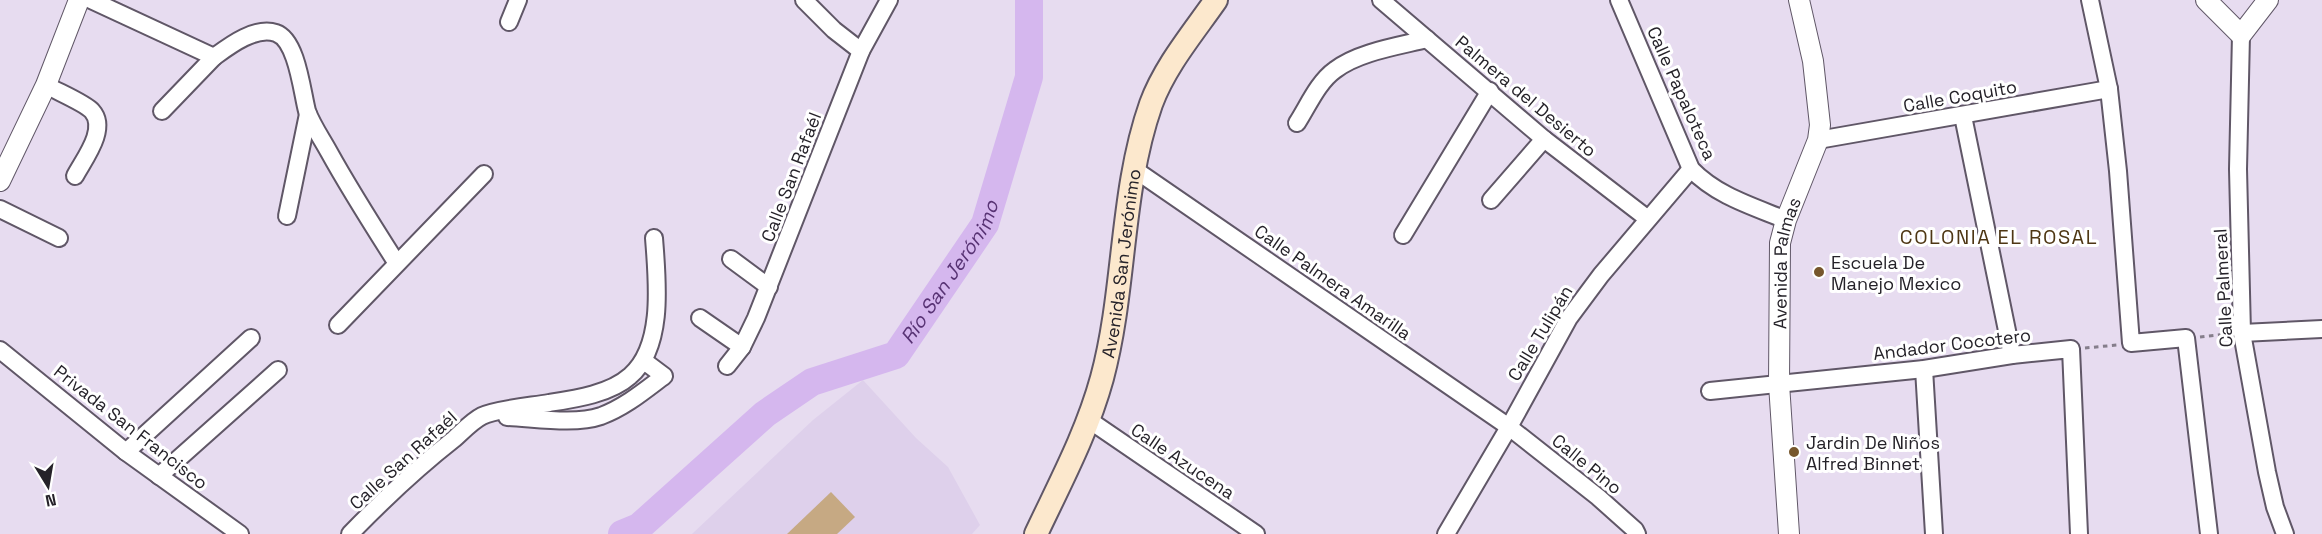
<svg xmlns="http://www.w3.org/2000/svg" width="2322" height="534" viewBox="0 0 2322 534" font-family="'Space Grotesk',sans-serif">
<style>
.built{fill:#ded0eb}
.green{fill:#c6a983}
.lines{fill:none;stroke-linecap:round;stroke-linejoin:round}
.river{stroke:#d5b7ee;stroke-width:28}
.minor-casing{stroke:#605767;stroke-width:20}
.tertiary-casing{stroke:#605767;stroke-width:22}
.secondary-casing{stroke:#605767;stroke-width:26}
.path{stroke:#857e8b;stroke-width:3;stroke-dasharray:4.5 4.5;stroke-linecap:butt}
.minor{stroke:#fff;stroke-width:16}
.tertiary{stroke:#fff;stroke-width:20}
.secondary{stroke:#fce8cd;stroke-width:22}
.poi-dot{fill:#76562c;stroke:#fff;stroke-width:2}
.labels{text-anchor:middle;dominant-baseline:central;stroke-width:6;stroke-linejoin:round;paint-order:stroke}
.street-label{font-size:18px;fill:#252229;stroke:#fff}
.poi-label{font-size:18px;fill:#252229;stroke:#fff;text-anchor:start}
.neighbourhood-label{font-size:20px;letter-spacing:1.5px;fill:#4e3614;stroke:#fff}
.water-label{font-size:20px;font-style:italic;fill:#583374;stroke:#fff}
</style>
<rect width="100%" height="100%" fill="#e7dcf0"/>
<polygon class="built" points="863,380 916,438 948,467 980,525 972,534 692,534 813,420"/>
<polygon class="green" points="831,492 855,517 837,534 787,534"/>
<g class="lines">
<path class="river" id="s1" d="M622,534L639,527L765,414L812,382L896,355L985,224L1029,77V0"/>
<defs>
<g id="minor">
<path d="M91,0L214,57C229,46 255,26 276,33C297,40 302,92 307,111C312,125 322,139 329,152C350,190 373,226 396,262"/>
<polyline points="804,0 834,30 861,51"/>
<polyline points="1381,0 1544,139 1648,219"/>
<path d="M1619,0L1691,169C1717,196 1752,206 1786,220"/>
<polyline points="2090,0 2109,89 2118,171 2131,343 2186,338 2209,534"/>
<polyline points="509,22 518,0"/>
<polyline points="2241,35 2238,169 2242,333 2267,472 2275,507 2285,534"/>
<path d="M46,85C56,91 85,103 92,111C108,129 84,159 75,176"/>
<polyline points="162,111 214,57"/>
<polyline points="1963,116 2012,355"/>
<path d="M1297,123C1308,106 1318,82 1335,70C1358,52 1399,46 1427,39"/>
<polyline points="1818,140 2109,89"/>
<polyline points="1134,169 1509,427 1598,497 1635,530 1637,534"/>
<polyline points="1491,200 1544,139"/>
<polyline points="0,209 59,238"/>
<polyline points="287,216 308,114"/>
<polyline points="1403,235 1490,91"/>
<polyline points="731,259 769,287"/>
<polyline points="700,318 742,347"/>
<polyline points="338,325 484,174"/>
<polyline points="2242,333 2322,329"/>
<polyline points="0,350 126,452 240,534"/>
<polyline points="727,366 742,347 756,318 861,51 889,0"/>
<polyline points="1924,369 1934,534"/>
<polyline points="1710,391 1924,369 2012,355 2071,349 2079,534"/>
<path d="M507,417C534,418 575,425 601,416C625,407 644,391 664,376L644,361"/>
<polyline points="1089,420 1256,534"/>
<polyline points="126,452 251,338"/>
<polyline points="159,476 278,370"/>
<path d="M350,534C383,500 417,468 454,439C462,432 472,421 482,416C496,409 532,406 549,403C575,399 610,394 630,376C665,346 657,279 654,238"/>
<polyline points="1446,534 1509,427 1569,318 1601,275 1691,169"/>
</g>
<g id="tertiary">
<polyline points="2206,0 2241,35 2268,0"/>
<polyline points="0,181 46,85 79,0"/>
<path id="s2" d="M1789,534L1779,384L1780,243L1786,220L1818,140L1820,125L1813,61L1799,0"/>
</g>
<g id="secondary">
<path id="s3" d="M1036,534C1060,483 1087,433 1102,378C1126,289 1120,192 1151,104C1165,66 1193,33 1216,0"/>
</g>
</defs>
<use href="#minor" class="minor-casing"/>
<use href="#tertiary" class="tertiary-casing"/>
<use href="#secondary" class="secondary-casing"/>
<g class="path">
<polyline points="2200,337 2226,334"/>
<polyline points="2085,348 2117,345"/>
</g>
<use href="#minor" class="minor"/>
<use href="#tertiary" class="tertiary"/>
<use href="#secondary" class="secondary"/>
</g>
<g class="poi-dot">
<circle cx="1819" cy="272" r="6"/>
<circle cx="1794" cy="452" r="6"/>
</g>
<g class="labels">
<g class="street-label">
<text transform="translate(1682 93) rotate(66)">Calle Papaloteca</text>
<text transform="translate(1526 96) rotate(40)">Palmera del Desierto</text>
<text transform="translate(1960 96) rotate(-10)">Calle Coquito</text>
<text transform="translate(791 177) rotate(-69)">Calle San Rafaél</text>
<text stroke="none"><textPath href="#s3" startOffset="286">Avenida San Jerónimo</textPath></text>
<text stroke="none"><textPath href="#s2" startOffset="272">Avenida Palmas</textPath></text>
<text transform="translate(1333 282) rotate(35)">Calle Palmera Amarilla</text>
<text transform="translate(2223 288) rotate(-93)">Calle Palmeral</text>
<text transform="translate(1540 333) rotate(-59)">Calle Tulipán</text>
<text transform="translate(1952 344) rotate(-7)">Andador Cocotero</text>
<text transform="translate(131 427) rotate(38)">Privada San Francisco</text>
<text transform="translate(403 460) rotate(-42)">Calle San Rafaél</text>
<text transform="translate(1183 461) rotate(34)">Calle Azucena</text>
<text transform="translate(1587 464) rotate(39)">Calle Pino</text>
</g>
<g class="poi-label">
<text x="1831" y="262">Escuela De<tspan x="1831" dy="21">Manejo Mexico</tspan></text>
<text x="1806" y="442">Jardin De Niños<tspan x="1806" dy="21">Alfred Binnet</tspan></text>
</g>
<g class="neighbourhood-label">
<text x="1999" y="237">COLONIA EL ROSAL</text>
</g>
<g class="water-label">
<text stroke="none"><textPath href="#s1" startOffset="432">Río San Jerónimo</textPath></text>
</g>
</g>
<g transform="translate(48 486) rotate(169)" stroke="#ffffff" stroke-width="4.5" paint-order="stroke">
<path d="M0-4.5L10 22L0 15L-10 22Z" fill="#252229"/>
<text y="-9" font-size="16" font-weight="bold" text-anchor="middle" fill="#252229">N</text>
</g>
</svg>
